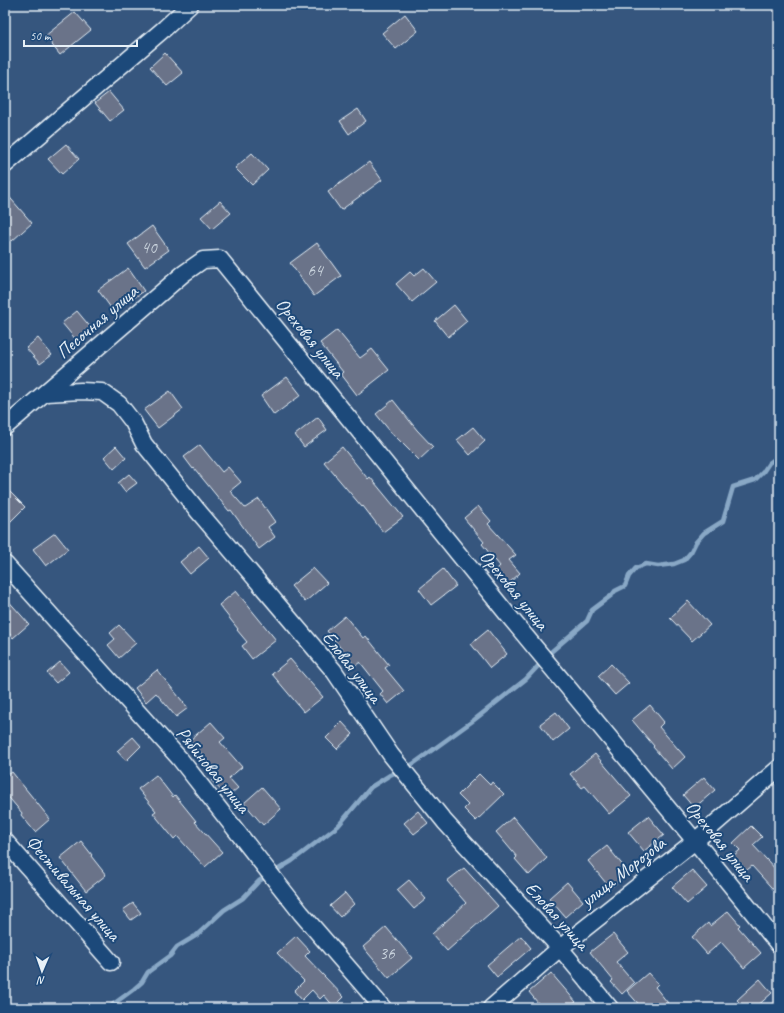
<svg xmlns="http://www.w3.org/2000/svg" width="784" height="1013" viewBox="0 0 784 1013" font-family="Caveat,sans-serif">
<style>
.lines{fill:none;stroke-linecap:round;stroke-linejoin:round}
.stream{stroke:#89a8c6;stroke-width:4.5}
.building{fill:#6a7389;stroke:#e8f1f8}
.minor-casing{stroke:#e8f1f8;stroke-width:19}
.minor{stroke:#1f4a7a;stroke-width:16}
.labels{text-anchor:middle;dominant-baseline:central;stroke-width:4;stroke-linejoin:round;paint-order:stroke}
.number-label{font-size:17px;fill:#c8d2dc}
.street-label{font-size:19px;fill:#e8f1f8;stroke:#1f4a7a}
</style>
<rect width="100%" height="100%" fill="#36567e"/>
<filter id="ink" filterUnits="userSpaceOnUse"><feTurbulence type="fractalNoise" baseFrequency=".025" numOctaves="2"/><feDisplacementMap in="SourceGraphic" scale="8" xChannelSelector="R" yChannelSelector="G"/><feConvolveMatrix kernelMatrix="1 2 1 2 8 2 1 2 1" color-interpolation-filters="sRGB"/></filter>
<g filter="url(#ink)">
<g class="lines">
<g class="stream">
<polyline points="406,768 413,764 474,720 526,679 552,651 587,621 592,610 612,595 615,591 625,586 629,576 636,568 646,564 658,566 674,564 684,560 691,552 696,542 704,533 723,521 733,487 755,480 763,472 769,463 779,456"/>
<polyline points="108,1008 134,989 142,982 148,972 170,956 177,947 197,935 224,910 243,898 259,881 292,861 338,826 371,787 390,775 399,771"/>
</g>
</g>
<g class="building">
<polygon points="75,12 91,30 60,55 45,36"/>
<polygon points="405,14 418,31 396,49 382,33"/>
<polygon points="165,53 183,73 167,86 150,67"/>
<polygon points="109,92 124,110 110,121 95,103"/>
<polygon points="358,109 366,121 349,134 340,121"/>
<polygon points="66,144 79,159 62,174 48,159"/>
<polygon points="252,153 268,170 252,185 235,168"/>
<polygon points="369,162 382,180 341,210 328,192"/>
<polygon points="5,192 32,223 12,241 5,233"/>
<polygon points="220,201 231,213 212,229 201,217"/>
<polygon points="152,226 169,250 145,267 128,244"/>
<polygon points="317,243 341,276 314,296 290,263"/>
<polygon points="128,268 144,291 114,312 98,290"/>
<polygon points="424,268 436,282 412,302 396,284 410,272 414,276"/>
<polygon points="454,305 467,321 448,337 435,321"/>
<polygon points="77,311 92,329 77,341 62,323"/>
<polygon points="337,330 360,358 372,349 389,370 357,395 341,374 343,372 320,343"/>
<polygon points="38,338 52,355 40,364 26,348"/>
<polygon points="287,377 301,395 274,415 261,396"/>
<polygon points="170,391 183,409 158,428 144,410"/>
<polygon points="393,400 417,430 433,447 419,460 395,436 394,436 376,414"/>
<polygon points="318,417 327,430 304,447 295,435"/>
<polygon points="473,427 485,441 470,455 457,440"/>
<polygon points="200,445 222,472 228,467 241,482 230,491 245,508 259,499 275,522 268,527 275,537 259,549 231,510 229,511 194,468 193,469 184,457"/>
<polygon points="116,446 126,458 114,469 104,457"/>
<polygon points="342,447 368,479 370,477 403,517 383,532 363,506 362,507 324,462"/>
<polygon points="129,474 137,483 125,492 118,483"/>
<polygon points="5,487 25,507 5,527"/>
<polygon points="478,506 491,521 488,524 516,555 509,560 520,573 508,584 496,570 500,566 482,544 484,542 464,518"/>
<polygon points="55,533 68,549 46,566 33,549"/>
<polygon points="199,546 209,558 190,574 180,562"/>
<polygon points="313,568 327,583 305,602 291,586"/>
<polygon points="443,569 456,586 431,605 419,589"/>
<polygon points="236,591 276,640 252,659 242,646 247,642 237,630 238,629 219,605"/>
<polygon points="5,597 29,624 13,638 5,628"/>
<polygon points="688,601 710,625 692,641 670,618"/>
<polygon points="345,616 363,638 366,636 389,665 385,668 404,691 388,704 380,694 383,691 360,662 355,666 327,631"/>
<polygon points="119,625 136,643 119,658 108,645 115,639 110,633"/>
<polygon points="488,630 507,654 490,668 471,644"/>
<polygon points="290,659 323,697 304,712 272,674"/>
<polygon points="60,662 69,672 56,683 47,673"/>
<polygon points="611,664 629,683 615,695 598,676"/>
<polygon points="157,670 188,708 176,717 156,693 146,702 135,688"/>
<polygon points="650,705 664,722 659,727 685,757 672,769 653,747 654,746 632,720"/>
<polygon points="556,712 569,729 553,742 540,724"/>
<polygon points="211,722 225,738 220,742 242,767 229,778 238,788 227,797 212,781 219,775 190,740"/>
<polygon points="342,722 353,734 337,749 326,738"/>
<polygon points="133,737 141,746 126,761 117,751"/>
<polygon points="595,754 631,796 609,814 585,786 582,788 570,774"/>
<polygon points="12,772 50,819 35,832 21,815 22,813 5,793 5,777"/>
<polygon points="479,774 490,785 492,782 504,794 476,821 464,809 468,805 458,795"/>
<polygon points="156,775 173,797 175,795 196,821 195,822 222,852 205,867 177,836 174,839 153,813 156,811 138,789"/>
<polygon points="704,777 715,790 694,808 683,795"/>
<polygon points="262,787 281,809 263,825 244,803"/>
<polygon points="418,811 428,823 414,834 404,823"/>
<polygon points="648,816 664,835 644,851 628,832"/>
<polygon points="513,817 547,858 529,875 515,859 517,857 496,832"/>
<polygon points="751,826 762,837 753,845 779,873 779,896 752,866 747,870 733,856 740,850 733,843"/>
<polygon points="81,841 92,855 91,856 106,875 86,891 60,858"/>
<polygon points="607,846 629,873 610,888 588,861"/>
<polygon points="464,868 498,906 447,951 432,934 466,903 447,881"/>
<polygon points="692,870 707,887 687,904 672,887"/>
<polygon points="409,880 426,899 414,909 397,890"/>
<polygon points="567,882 583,901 565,917 549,898"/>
<polygon points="345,893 354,904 340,917 330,906"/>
<polygon points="133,903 141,913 131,920 123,910"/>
<polygon points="728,911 740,925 738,927 761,953 744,968 721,942 707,954 692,937 708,923 710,926"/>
<polygon points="386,927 412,958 389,978 363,947"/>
<polygon points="613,934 628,952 616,962 634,983 622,994 611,982 613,980 590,952"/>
<polygon points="296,936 310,951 305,956 344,997 334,1007 324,995 320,999 312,990 302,1000 294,991 304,981 277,953"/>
<polygon points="521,936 531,948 497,977 487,965"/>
<polygon points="551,973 576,1002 569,1008 542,1008 529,992"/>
<polygon points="648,973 658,984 655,987 672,1008 642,1008 627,991"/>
<polygon points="760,979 772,993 755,1008 745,1008 737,1000"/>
</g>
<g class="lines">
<defs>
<g id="minor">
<polyline points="5,165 165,28 190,5"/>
<polyline points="46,393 81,391 102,392 119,404 133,422 144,444 198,511 334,671 391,755 445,822 560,948 610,1008"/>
<polyline points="5,427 183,274 203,260 220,259 508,615 695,841 779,945"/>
<polyline points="5,564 180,759 301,913 383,1008"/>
<polyline points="5,841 111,962"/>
<polyline points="491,1008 560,948 695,841 779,768"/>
</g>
</defs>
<use href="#minor" class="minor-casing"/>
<use href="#minor" class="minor"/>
</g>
</g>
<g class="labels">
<g class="number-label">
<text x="149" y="247">40</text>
<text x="315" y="270">64</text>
<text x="387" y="953">36</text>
</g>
<g class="street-label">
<text transform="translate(97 322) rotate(-41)">Песочная улица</text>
<text transform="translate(310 338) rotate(51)">Ореховая улица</text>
<text transform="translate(514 590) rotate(51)">Ореховая улица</text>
<text transform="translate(352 667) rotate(53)">Еловая улица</text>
<text transform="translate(213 770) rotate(51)">Рябиновая улица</text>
<text transform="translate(720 841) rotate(51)">Ореховая улица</text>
<text transform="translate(623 872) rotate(-38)">улица Морозова</text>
<text transform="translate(73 888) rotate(49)">Фестивальная улица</text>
<text transform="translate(557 916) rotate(48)">Еловая улица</text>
</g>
</g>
<rect width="784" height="1013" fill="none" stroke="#1f4a7a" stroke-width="20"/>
<rect x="10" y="10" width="764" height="993" fill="none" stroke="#e8f1f8" stroke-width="1.5" filter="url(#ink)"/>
<g transform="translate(42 971) rotate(182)" stroke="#1f4a7a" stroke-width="3" paint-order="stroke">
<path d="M0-3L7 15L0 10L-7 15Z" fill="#e8f1f8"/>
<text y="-6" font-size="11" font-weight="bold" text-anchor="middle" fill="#e8f1f8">N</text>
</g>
<path d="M24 40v6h113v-6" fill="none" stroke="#e8f1f8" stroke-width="2"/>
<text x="30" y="40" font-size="12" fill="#e8f1f8" stroke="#1f4a7a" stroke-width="3" paint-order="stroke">50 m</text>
</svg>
